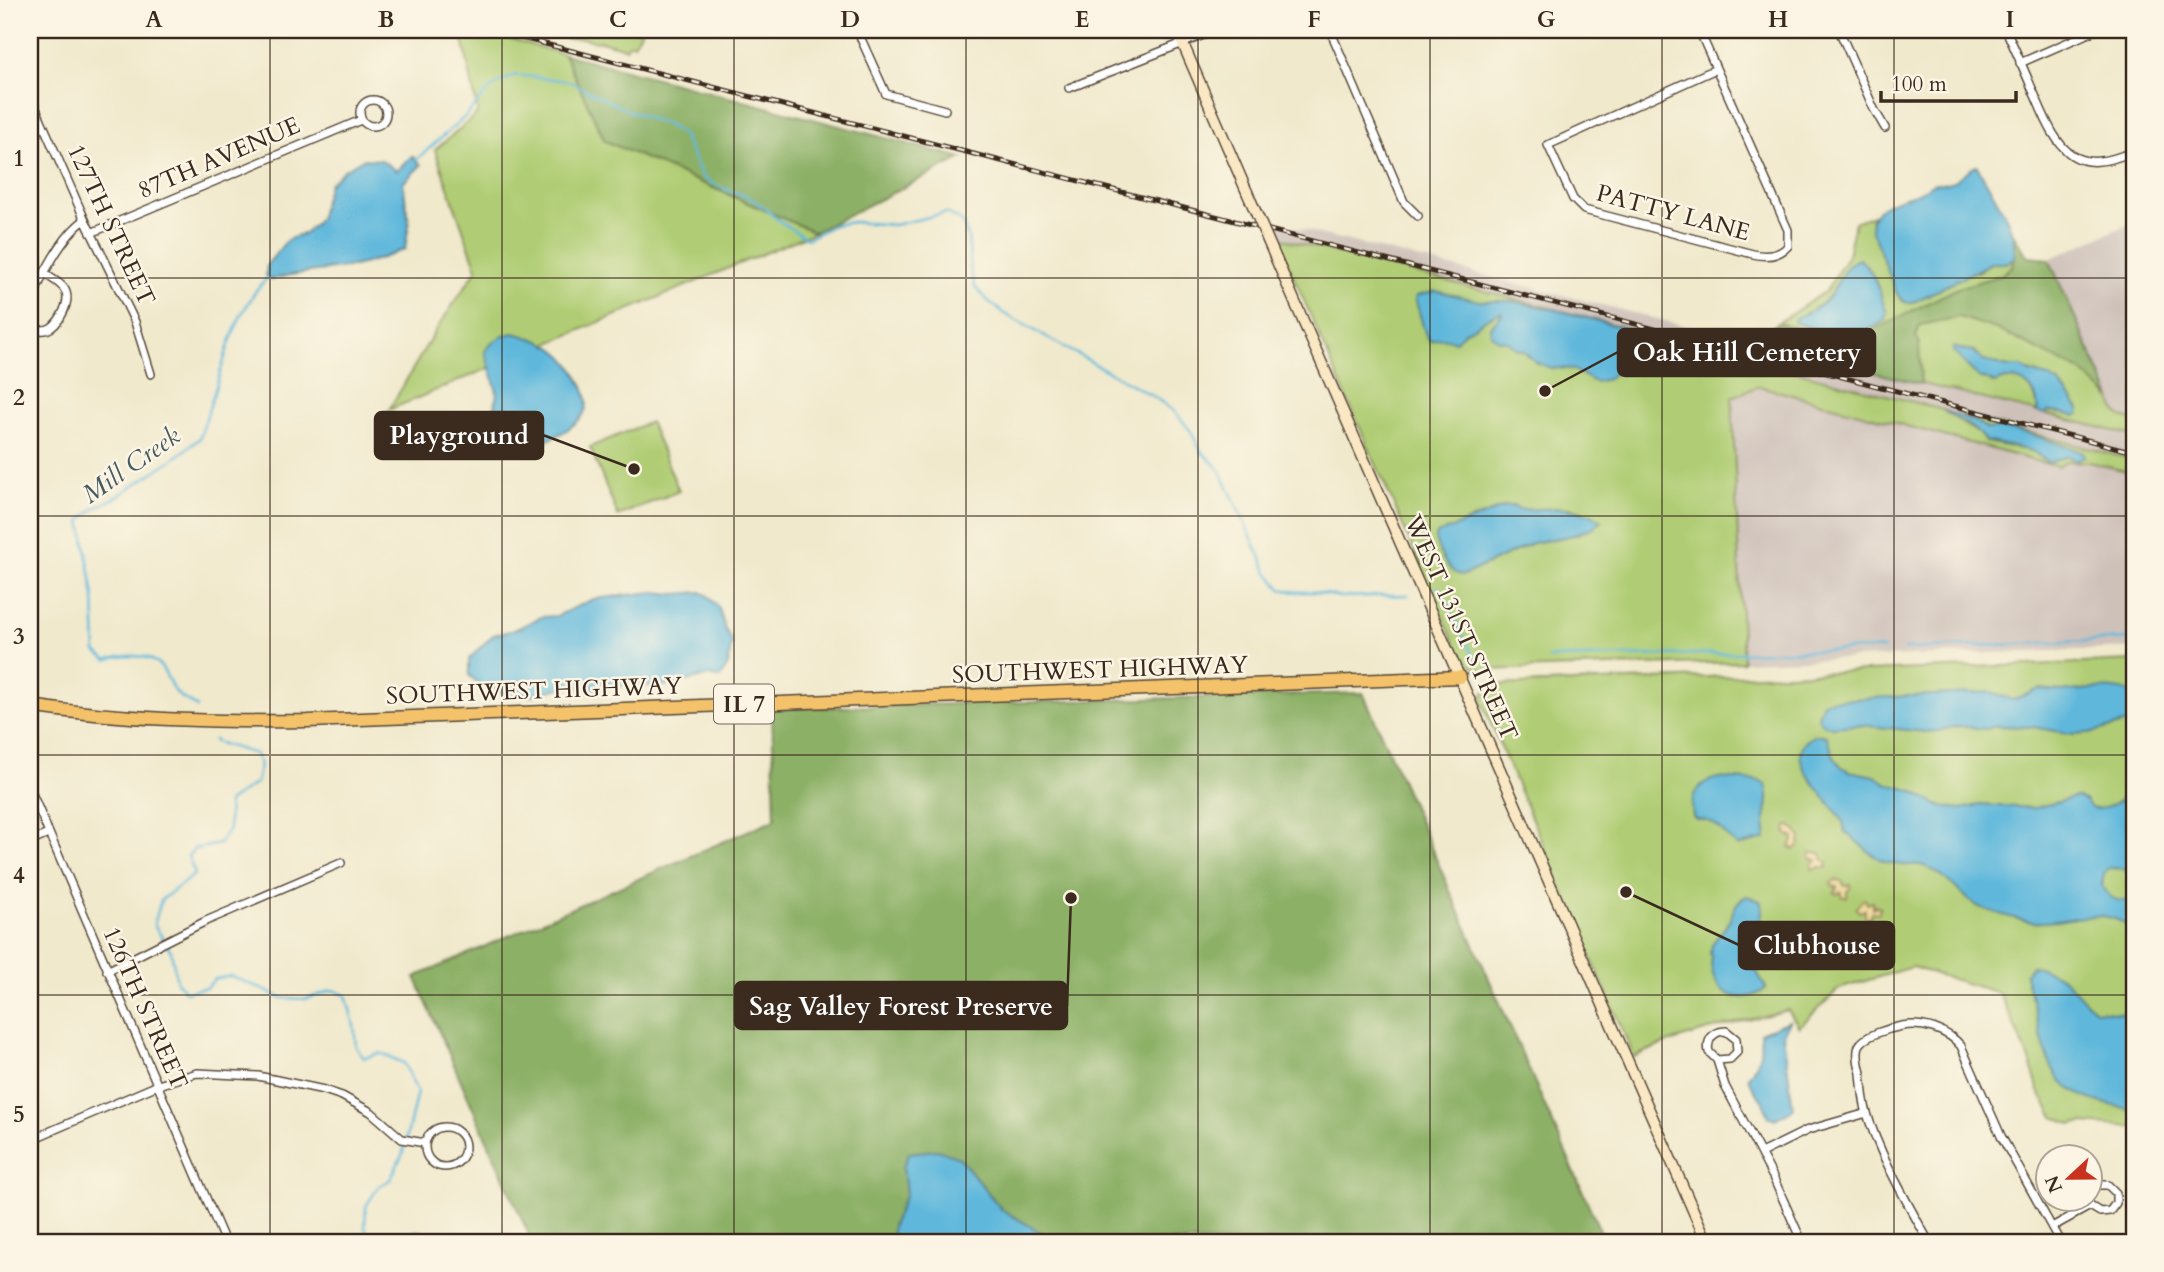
<svg xmlns="http://www.w3.org/2000/svg" width="2164" height="1272" viewBox="0 0 2164 1272" font-family="Cardo,serif">
<style>
.industrial{fill:#cec1ba}
.green{fill:#b0cd74;stroke:#767c49;stroke-width:2;fill-rule:evenodd}
.forest{fill:#8cb066;stroke:#646d42;stroke-width:2}
.sand{fill:#eeda9e;stroke:#94825e;stroke-width:2}
.water{fill:#5eb8dc;stroke:#4c717d;stroke-width:2}
.lines{fill:none;stroke-linecap:round;stroke-linejoin:round}
.stream{stroke:#5eb8dc;stroke-width:2.5}
.street-casing{stroke:#564738;stroke-width:10}
.secondary-casing{stroke:#564738;stroke-width:13}
.primary-casing{stroke:#564738;stroke-width:15}
.street{stroke:#fff;stroke-width:7}
.secondary{stroke:#fae7c3;stroke-width:10}
.primary{stroke:#f3c26a;stroke-width:12}
.rail-casing{stroke:#3b2a1e;stroke-width:5}
.rail{stroke:#fcf5e5;stroke-width:2.5;stroke-dasharray:8;stroke-linecap:butt}
.secondary-bridge-casing{stroke:#564738;stroke-width:13;stroke-linecap:butt}
.secondary-bridge{stroke:#fae7c3;stroke-width:10}
.grid{fill:none;stroke:#3b2a1e;stroke-width:2;stroke-opacity:0.55}
.labels{text-anchor:middle;dominant-baseline:central;stroke-width:5;stroke-linejoin:round;paint-order:stroke}
.shield{fill:#fcf5e5;stroke:#75675a;stroke-width:2}
.shield-label{font-size:23px;font-weight:bold;fill:#3b2a1e}
.street-label{font-size:24px;fill:#3b2a1e;stroke:#fcf5e5}
.water-label{font-size:26px;font-style:italic;fill:#475c60;stroke:#fcf5e5}
.leader{fill:none;stroke:#3b2a1e;stroke-width:2.5}
.callout-dot{fill:#3b2a1e;stroke:#fcf5e5;stroke-width:2.5}
.callout{fill:#3b2a1e;stroke:#3b2a1e;stroke-width:2.5}
.callout-label{font-size:26px;text-anchor:middle;font-weight:bold;fill:#fff}
.neatline{fill:none;stroke:#3b2a1e;stroke-width:2.5}
.grid-label{font-size:23px;text-anchor:middle;font-weight:bold;fill:#3b2a1e}
</style>
<rect width="100%" height="100%" fill="#fcf5e5"/>
<filter id="ink" filterUnits="userSpaceOnUse"><feTurbulence type="fractalNoise" baseFrequency=".0143" numOctaves="2"/><feDisplacementMap in="SourceGraphic" scale="14" xChannelSelector="R" yChannelSelector="G"/><feConvolveMatrix kernelMatrix="1 2 1 2 8 2 1 2 1" color-interpolation-filters="sRGB"/></filter>
<filter id="wash" filterUnits="userSpaceOnUse"><feTurbulence type="fractalNoise" baseFrequency=".00686" numOctaves="4" result="noise"/><feDisplacementMap in="SourceGraphic" scale="28" xChannelSelector="R" yChannelSelector="G"/><feGaussianBlur stdDeviation="1.57" result="paint"/><feColorMatrix in="noise" values="0 0 0 0 0 0 0 0 0 0 0 0 0 0 0 0 0 1.4 0 .05"/><feComposite in="paint" operator="in"/></filter>
<g filter="url(#wash)">
<rect width="100%" height="100%" fill="#f0e9cc"/>
<g class="industrial">
<polygon points="1269,221 1748,342 2125,433 2049,259 2134,222 2134,460 1276,237"/>
<polygon points="1759,386 2058,467 2067,461 2089,462 2134,473 2134,648 1743,662 1732,397"/>
</g>
<g class="green">
<polygon points="461,30 477,30 564,54 605,141 815,232 389,410 432,336 477,269 435,150 478,113"/>
<polygon points="539,30 641,30 641,32 634,44 630,43 626,48 600,41 596,42 583,38 568,39"/>
<path d="M1873,215L1871,220L1977,272L1991,263H2005L2014,258L2012,265L2088,363L2095,361L2117,413L2122,417L2134,420V436L2045,414L2048,411L2072,415L2079,409L2060,384L2036,373L1983,361L1975,351L1960,349L1953,351L1980,379H1986L1992,383C1997,381 2002,378 2008,378C2026,377 2039,396 2037,412L1894,377L1919,343L1916,337L1920,324L1866,334L1850,339L1827,337L1778,323L1826,291L1848,255L1855,222ZM1871,273L1887,312L1884,321L1853,335L1819,330L1813,309L1821,305L1833,292Z"/>
<path d="M1276,237L1944,410L1945,412C1956,417 1958,421 1966,426C1975,431 1979,432 1985,442L2033,451L2046,462L2068,456L2074,459L2082,452L2000,428L1988,429L1961,415L2134,460V473L2089,462L2067,461L2058,467L1759,386L1732,397L1743,662L1482,670C1470,666 1464,663 1458,651ZM1513,506C1528,518 1569,500 1585,513C1588,516 1591,523 1594,527L1574,535L1533,543L1464,575L1451,570L1439,552L1470,520L1504,507Z"/>
<polygon points="650,422 679,491 618,516 590,447"/>
<path d="M2134,661V1127L2083,1123L2072,1124L2054,1117L2038,1089L2030,1060L1999,993L1912,967L1839,989L1799,1027L1788,1010C1736,1024 1683,1033 1634,1057L1482,703C1481,693 1486,688 1495,685Z"/>
</g>
<g class="forest">
<polygon points="564,54 962,158 815,232 605,141"/>
<polygon points="2012,232 2028,257 2049,259 2111,399 2081,371 1996,329 1959,317 1920,325 1916,337 1919,343 1921,384 1748,342 1778,323 1827,337 1850,339 1866,334 1958,288 2001,275 2012,266 2015,250"/>
<polygon points="1363,693 1605,1242 1057,1242 1001,1209 960,1158 903,1167 906,1194 892,1226 892,1242 532,1242 415,977 775,819 772,709"/>
</g>
<g class="sand">
<polygon points="1787,826 1791,826 1801,837 1799,846 1795,849 1790,847 1794,838 1786,834"/>
<polygon points="1811,853 1822,853 1823,859 1828,863 1827,868 1820,867 1812,869 1812,864 1817,860 1810,858"/>
<polygon points="1835,880 1842,881 1844,886 1851,885 1850,889 1847,891 1847,897 1843,897 1841,892 1838,894 1835,893 1837,887 1833,886 1831,883"/>
<polygon points="1865,899 1867,904 1873,902 1873,908 1876,906 1880,908 1878,913 1872,912 1869,918 1865,916 1865,910 1859,912 1856,908 1862,900"/>
</g>
<g class="water">
<path d="M412,156L421,165L403,183L409,224L405,249C389,256 374,261 358,265C329,271 299,271 271,280L266,275L267,265L287,240L306,233L319,219L329,184L344,170L363,159L381,160L397,171Z"/>
<path d="M1977,166C1990,191 2020,229 2014,258L2005,263H1991L1916,301L1911,303L1904,302L1897,294L1872,231C1866,205 1900,199 1918,193C1923,191 1927,187 1932,184C1938,182 1943,184 1949,183C1959,180 1967,169 1977,166Z"/>
<path d="M1859,259C1874,269 1879,291 1885,308L1887,312L1884,321C1854,342 1826,334 1794,322L1795,318C1806,313 1819,308 1828,298C1839,285 1842,265 1859,259Z"/>
<path d="M1436,291L1480,301H1511L1557,310L1629,329L1636,335L1637,350L1629,353L1625,360V369L1616,371L1608,379L1595,382L1572,369L1551,368L1535,362L1524,351L1517,349L1507,341L1498,340L1491,334L1490,327L1502,314L1501,312C1487,316 1478,327 1465,331L1456,341L1442,338L1430,341L1425,333L1415,298L1416,296Z"/>
<path d="M513,333C548,341 567,351 582,385C587,394 589,406 583,415C572,431 531,452 512,446C503,444 498,437 492,429L497,392L485,351C493,341 500,336 513,333Z"/>
<path d="M1953,347L1963,350H1971L1983,361L1999,364L2006,367H2021L2029,372L2048,377L2060,384L2079,409V414L2076,416L2048,411L2045,414L2037,412C2041,388 2016,371 1995,383L1986,379H1980L1953,351Z"/>
<path d="M1943,410L1974,421L1988,429C2015,425 2056,444 2083,452L2085,456L2076,460L2067,456L2049,463L2032,451L1985,441C1975,426 1957,420 1943,410Z"/>
<path d="M1513,506L1519,510L1560,508L1573,510L1593,515L1601,521L1594,527L1574,535L1533,543L1464,575C1448,575 1439,552 1435,539L1437,534L1504,507Z"/>
<polygon points="654,592 675,594 701,592 707,595 719,608 725,629 732,641 728,665 721,677 717,678 709,676 660,687 634,685 587,689 567,686 535,695 510,697 497,690 481,686 469,675 469,659 493,635 514,630 541,617 557,616 593,599"/>
<path d="M2039,689C2049,690 2058,691 2067,691C2088,690 2116,684 2134,695V718L2128,723L2089,733L2073,734L2032,727L1996,726L1987,729L1958,726L1939,731L1925,732L1860,725L1831,727L1822,723L1818,717L1823,702L1831,700L1991,692L2013,700Z"/>
<path d="M1816,735H1823L1827,737L1834,757L1841,766L1849,771L1875,776L1886,783L1913,791L1937,805L1960,809L1980,805L2035,808L2076,797L2085,800L2091,808C2107,813 2121,799 2134,790V869L2109,868L2104,873L2102,886C2107,899 2121,902 2134,901V932C2107,901 2069,925 2032,922C2023,921 1983,910 1976,905C1962,895 1940,871 1924,866C1917,863 1910,866 1903,865C1878,864 1866,850 1849,834L1845,833C1844,829 1844,825 1843,822C1834,801 1772,754 1816,735Z"/>
<path d="M1719,778L1759,781L1766,785C1771,798 1766,808 1765,821C1765,828 1767,832 1766,839L1738,846C1721,834 1719,820 1696,819L1693,816C1689,795 1698,781 1719,778Z"/>
<path d="M1747,896L1760,901C1769,918 1749,932 1749,950C1750,964 1760,976 1766,988C1761,993 1755,996 1747,997C1723,1000 1711,981 1711,960C1712,950 1708,959 1711,949C1713,938 1724,932 1729,921C1734,910 1735,901 1747,896Z"/>
<path d="M2031,966C2038,966 2041,968 2048,971C2072,979 2077,998 2096,1010L2134,1014V1110C2055,1095 2051,1081 2034,1005C2032,994 2026,985 2025,974Z"/>
<path d="M1789,1021L1783,1034L1793,1107L1790,1111L1775,1119L1769,1117L1762,1100L1756,1093L1748,1077C1760,1060 1762,1055 1760,1033Z"/>
<polygon points="937,1150 960,1158 1001,1209 1057,1242 892,1242 892,1226 906,1194 903,1167 909,1153"/>
</g>
<g class="lines">
<g class="stream">
<polyline points="416,160 466,116 488,91 500,82 516,75 568,81 627,110 665,124 682,134 703,178 721,188 746,196 761,205 778,220 807,239 834,225 853,222 894,225 946,213 962,221 968,237 971,273 975,287 986,299 1003,313 1156,398 1175,412 1190,430 1201,451 1220,470 1267,571 1281,589 1296,592 1316,592 1340,597 1408,595"/>
<path d="M1436,588L1441,589C1453,611 1461,635 1474,657L1480,658"/>
<polyline points="1905,649 2134,639"/>
<polyline points="1549,658 1884,649"/>
<path d="M197,708C191,701 180,699 175,691C169,684 167,674 161,667C149,652 123,655 107,660L96,652L94,596L81,520L95,508L115,498L179,455L200,438L229,344L241,315L257,289L268,277"/>
<polyline points="214,740 216,742 255,754 260,765 256,783 228,802 229,829 219,844 194,849 188,856 195,874 161,900 154,925 171,951 177,982 186,992 207,987 215,979 231,976 282,998 306,999 333,990 346,995 354,1025 356,1047 364,1058 380,1053 404,1063 417,1092 403,1153 390,1180 379,1186 366,1206 365,1228 374,1242"/>
<path d="M392,1242C410,1231 418,1225 436,1240L437,1242"/>
</g>
</g>
</g>
<g filter="url(#ink)">
<g class="lines">
<defs>
<g id="street">
<polyline points="857,30 886,94 945,110"/>
<polyline points="1330,30 1404,202 1418,216"/>
<path d="M1699,30L1788,230V246C1779,256 1766,257 1753,254L1584,210L1573,199L1548,145L1716,69"/>
<polyline points="1839,30 1874,109 1885,128"/>
<path d="M2006,30C2017,53 2027,77 2037,100C2059,152 2075,177 2134,151"/>
<polyline points="2020,63 2096,30"/>
<polyline points="1069,88 1216,30"/>
<polyline points="30,95 85,220 135,322 151,374"/>
<circle cx="373" cy="113" r="13"/>
<polyline points="91,233 361,120"/>
<path d="M30,305C39,280 63,234 85,220"/>
<path d="M30,329C37,330 46,332 52,327C60,321 70,303 66,292C63,284 52,279 45,274"/>
<polyline points="30,789 225,1242"/>
<polyline points="30,842 48,834"/>
<polyline points="107,971 206,921 341,863"/>
<path d="M1717,1060L1730,1059L1737,1052L1736,1039L1726,1031C1714,1031 1706,1039 1709,1052L1717,1060L1725,1086L1773,1177L1802,1242"/>
<circle cx="445" cy="1147" r="20"/>
<polyline points="30,1140 158,1085 197,1073 258,1076 324,1090 342,1096 371,1112 402,1139 425,1143"/>
<polyline points="1761,1153 1808,1130 1867,1113"/>
<polyline points="2088,1198 2090,1206 2100,1212 2110,1211 2116,1203 2116,1193 2108,1185 2097,1185 2090,1191"/>
<polyline points="2052,1227 2090,1206"/>
<path d="M1929,1242C1907,1202 1879,1155 1866,1110C1863,1098 1862,1085 1861,1073C1859,1065 1856,1054 1859,1046C1864,1035 1891,1028 1902,1026C1922,1022 1948,1030 1961,1046L2001,1136L2060,1242"/>
</g>
<g id="secondary">
<polyline points="1177,30 1247,192"/>
<polyline points="1276,259 1707,1242"/>
</g>
<path id="primary" d="M30,706C122,720 215,722 308,721L1460,677"/>
</defs>
<use href="#street" class="street-casing"/>
<use href="#secondary" class="secondary-casing"/>
<use href="#primary" class="primary-casing"/>
<use href="#street" class="street"/>
<use href="#secondary" class="secondary"/>
<use href="#primary" class="primary"/>
<defs>
<polyline id="rail" points="491,30 2134,452"/>
</defs>
<use href="#rail" class="rail-casing"/>
<use href="#rail" class="rail"/>
<defs>
<polyline id="secondary-bridge" points="1247,192 1276,259"/>
</defs>
<use href="#secondary-bridge" class="secondary-bridge-casing"/>
<use href="#secondary-bridge" class="secondary-bridge"/>
</g>
</g>
<path class="grid" d="M270,30V1242M502,30V1242M734,30V1242M966,30V1242M1198,30V1242M1430,30V1242M1662,30V1242M1894,30V1242M30,278H2134M30,516H2134M30,755H2134M30,995H2134"/>
<g class="labels">
<rect class="shield" x="714" y="684.5" width="60" height="39" rx="5"/>
<g class="shield-label">
<text x="744" y="704">IL 7</text>
</g>
<g class="street-label">
<text transform="translate(219 158) rotate(-23)">87TH AVENUE</text>
<text transform="translate(1673 213) rotate(15)">PATTY LANE</text>
<text transform="translate(111 225) rotate(65)">127TH STREET</text>
<text transform="translate(1461 628) rotate(66)">WEST 131ST STREET</text>
<text transform="translate(1100 670) rotate(-2)">SOUTHWEST HIGHWAY</text>
<text transform="translate(534 691) rotate(-2)">SOUTHWEST HIGHWAY</text>
<text transform="translate(145 1008) rotate(66)">126TH STREET</text>
</g>
<g class="water-label">
<text transform="translate(131 465) rotate(-35)">Mill Creek</text>
</g>
</g>
<path class="leader" d="M1545 391L1618 352M634 469L543 435M1626 892L1739 945M1071 898L1067 1006"/>
<g class="callout-dot">
<circle cx="1545" cy="391" r="7"/>
<circle cx="634" cy="469" r="7"/>
<circle cx="1626" cy="892" r="7"/>
<circle cx="1071" cy="898" r="7"/>
</g>
<g class="callout">
<rect x="1618" y="329" width="257" height="47" rx="7"/>
<rect x="375" y="412" width="168" height="47" rx="7"/>
<rect x="1739" y="922" width="155" height="47" rx="7"/>
<rect x="735" y="982" width="332" height="47" rx="7"/>
</g>
<g class="callout-label">
<text x="1747" y="361">Oak Hill Cemetery</text>
<text x="459" y="444">Playground</text>
<text x="1817" y="954">Clubhouse</text>
<text x="901" y="1015">Sag Valley Forest Preserve</text>
</g>
<rect width="2164" height="1272" fill="none" stroke="#fcf5e5" stroke-width="77"/>
<g transform="translate(2069 1178) rotate(248)"><circle r="33" fill="#fcf5e5" stroke="#afa495" stroke-width="2"/>
<path d="M0-5L12 26L0 18L-12 26Z" fill="#c8321e"/>
<text y="-10" font-size="19" font-weight="bold" text-anchor="middle" fill="#3b2a1e">N</text>
</g>
<path d="M1881 91v10h135v-10" fill="none" stroke="#3b2a1e" stroke-width="3.5"/>
<text x="1891" y="91" font-size="21" fill="#3b2a1e" stroke="#fcf5e5" stroke-width="5" paint-order="stroke">100 m</text>
<rect x="38" y="38" width="2088" height="1196" class="neatline"/>
<g class="grid-label">
<text x="154" y="27">A</text>
<text x="386" y="27">B</text>
<text x="618" y="27">C</text>
<text x="850" y="27">D</text>
<text x="1082" y="27">E</text>
<text x="1314" y="27">F</text>
<text x="1546" y="27">G</text>
<text x="1778" y="27">H</text>
<text x="2010" y="27">I</text>
<text x="19" y="166">1</text>
<text x="19" y="405">2</text>
<text x="19" y="644">3</text>
<text x="19" y="883">4</text>
<text x="19" y="1122">5</text>
</g>
</svg>
